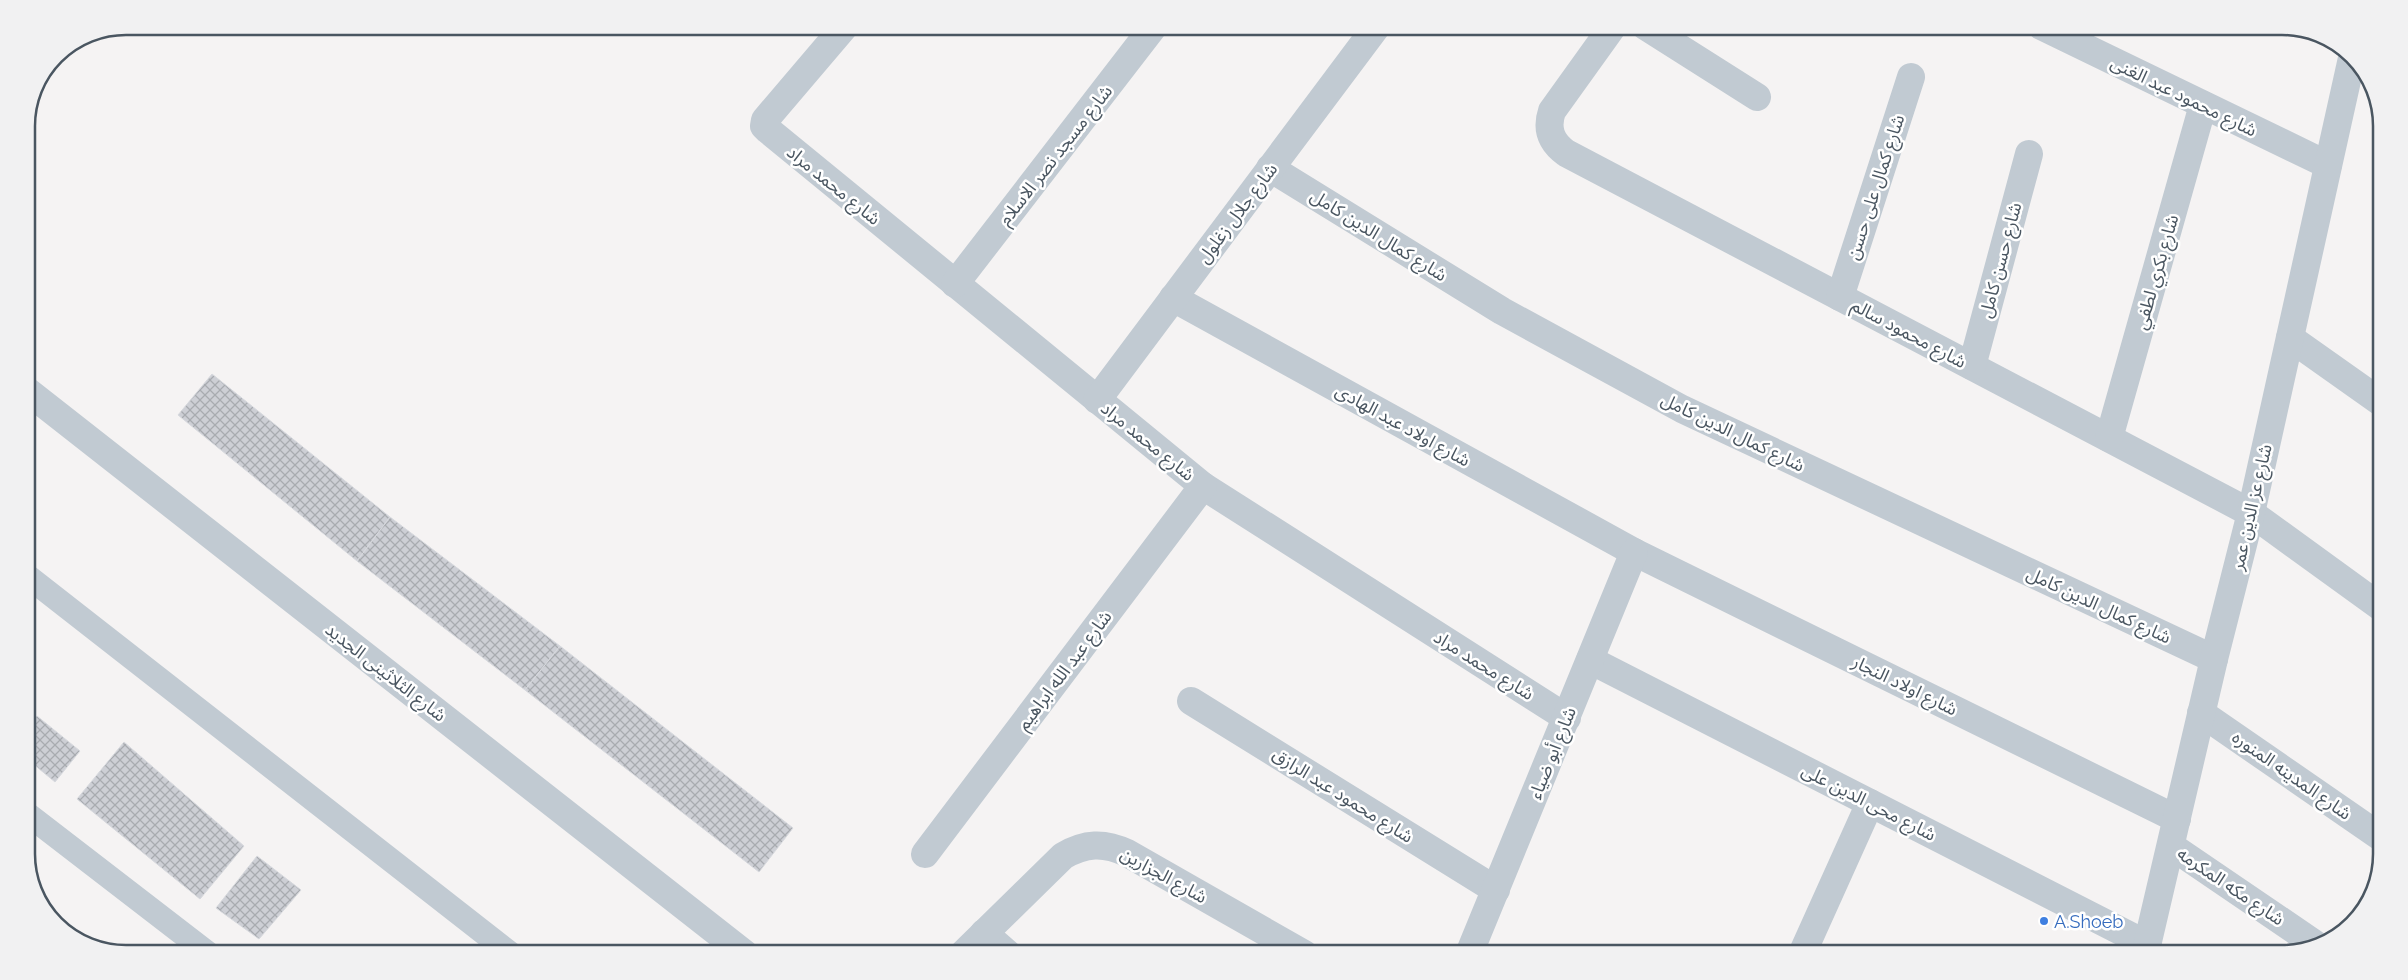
<svg xmlns="http://www.w3.org/2000/svg" width="2408" height="980" viewBox="0 0 2408 980" font-family="Raleway,'Noto Sans Arabic',sans-serif">
<style>
.building{fill:url(#building-cross-hatch);stroke:#d7d9de}
.lines{fill:none;stroke-linecap:round;stroke-linejoin:round}
.lane{stroke:#c1cad2;stroke-width:24}
.street{stroke:#c1cad2;stroke-width:28}
.shop-dot{fill:#3f7fe0;stroke:#fff;stroke-width:2}
.labels{text-anchor:middle;dominant-baseline:central;stroke-width:5;stroke-linejoin:round;paint-order:stroke}
.street-label{font-size:18px;fill:#4a5661;stroke:#fff}
.shop-label{font-size:18px;fill:#366cbe;stroke:#fff;text-anchor:start}
.rim{fill:none;stroke:#4a5661;stroke-width:2.5}
</style>
<defs>
<pattern id="building-cross-hatch" width="8" height="8" patternUnits="userSpaceOnUse" patternTransform="scale(1.25)"><rect width="8" height="8" fill="#cdcfd5"/><path d="M0 0l8 8M0 8l8-8" fill="none" stroke="#a8abb0"/></pattern>
</defs>
<rect width="100%" height="100%" fill="#f5f3f3"/>
<g class="building">
<polygon points="212,374 390,517 357,561 178,415"/>
<polygon points="390,517 560,646 525,690 357,561"/>
<polygon points="560,646 793,828 759,872 525,690"/>
<polygon points="37,716 80,751 55,782 26,758 26,728"/>
<polygon points="124,742 244,846 200,899 77,799"/>
<polygon points="257,856 301,890 259,939 216,908"/>
</g>
<g class="lines">
<g class="lane">
<polyline points="26,575 511,954"/>
<polyline points="26,813 209,954"/>
</g>
<g class="street">
<polyline points="845,26 765,120 764,126 768,130 1203,486 1567,718"/>
<path d="M1613,26L1552,111C1546,129 1551,142 1566,153L2251,513L2382,608"/>
<polyline points="1645,26 1757,97"/>
<polyline points="2041,26 2328,165"/>
<polyline points="1270,168 1502,311 1682,409 2214,659"/>
<polyline points="955,284 1154,26"/>
<polyline points="1840,297 1911,77"/>
<polyline points="1173,298 1634,552 2177,819"/>
<polyline points="2290,338 2382,403"/>
<polyline points="1972,366 2029,154"/>
<polyline points="26,390 745,954"/>
<polyline points="1097,400 1377,26"/>
<polyline points="2109,438 2203,105"/>
<polyline points="1590,660 2148,945"/>
<polyline points="1191,701 1496,890"/>
<polyline points="2201,713 2382,838"/>
<polyline points="2171,846 2315,944"/>
<polyline points="925,854 1203,486"/>
<polyline points="984,933 1008,954"/>
<path d="M963,954L1063,856C1085,843 1104,842 1127,853L1304,954"/>
<polyline points="1469,954 1634,552"/>
<polyline points="1802,954 1870,803"/>
<polyline points="2145,954 2214,659 2251,513 2352,58"/>
</g>
</g>
<circle class="shop-dot" cx="2044" cy="921" r="5"/>
<g class="labels">
<g class="street-label">
<text transform="translate(2184 96) rotate(26)">شارع محمود عبد الغنى</text>
<text transform="translate(1055 155) rotate(-52)">شارع مسجد نصر الاسلام</text>
<text transform="translate(834 185) rotate(39)">شارع محمد مراد</text>
<text transform="translate(1875 187) rotate(-72)">شارع كمال على حسن</text>
<text transform="translate(1237 213) rotate(-53)">شارع جلال زغلول</text>
<text transform="translate(1379 235) rotate(32)">شارع كمال الدين كامل</text>
<text transform="translate(2000 260) rotate(-75)">شارع حسن كامل</text>
<text transform="translate(2156 272) rotate(-74)">شارع بكري لطفي</text>
<text transform="translate(1909 333) rotate(28)">شارع محمود سالم</text>
<text transform="translate(1403 425) rotate(29)">شارع اولاد عبد الهادى</text>
<text transform="translate(1733 432) rotate(26)">شارع كمال الدين كامل</text>
<text transform="translate(1148 441) rotate(39)">شارع محمد مراد</text>
<text transform="translate(2251 507) rotate(-77)">شارع عز الدين عمر</text>
<text transform="translate(2099 605) rotate(25)">شارع كمال الدين كامل</text>
<text transform="translate(1484 665) rotate(32)">شارع محمد مراد</text>
<text transform="translate(1064 670) rotate(-53)">شارع عبد الله ابراهيم</text>
<text transform="translate(386 672) rotate(38)">شارع الثلاثينى الجديد</text>
<text transform="translate(1905 685) rotate(26)">شارع اولاد النجار</text>
<text transform="translate(1552 753) rotate(-68)">شارع أبو ضياء</text>
<text transform="translate(2292 775) rotate(35)">شارع المدينه المنوره</text>
<text transform="translate(1343 795) rotate(32)">شارع محمود عبد الرازق</text>
<text transform="translate(1869 802) rotate(27)">شارع محى الدين على</text>
<text transform="translate(1164 875) rotate(29)">شارع الجزارين</text>
<text transform="translate(2231 886) rotate(34)">شارع مكه المكرمه</text>
</g>
<g class="shop-label">
<text x="2054" y="921">A.Shoeb</text>
</g>
</g>
<path d="M0 0H2408V980H0ZM126 35H2282A91 91 0 0 1 2373 126V854A91 91 0 0 1 2282 945H126A91 91 0 0 1 35 854V126A91 91 0 0 1 126 35Z" fill="#f1f1f2" fill-rule="evenodd"/>
<path class="rim" d="M126 35H2282A91 91 0 0 1 2373 126V854A91 91 0 0 1 2282 945H126A91 91 0 0 1 35 854V126A91 91 0 0 1 126 35Z"/>
</svg>
